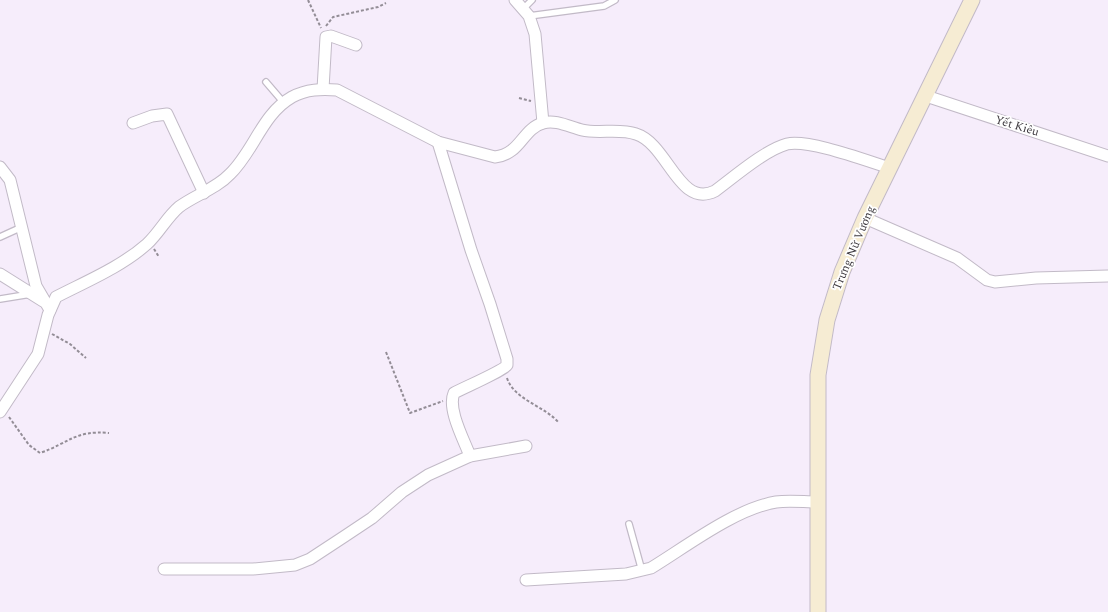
<svg xmlns="http://www.w3.org/2000/svg" width="1108" height="612" viewBox="0 0 1108 612" font-family="Spectral,serif">
<style>
.lines{fill:none;stroke-linecap:round;stroke-linejoin:round}
.service-casing{stroke:#c2bac7;stroke-width:8}
.minor-casing{stroke:#c2bac7;stroke-width:13}
.secondary-casing{stroke:#c2bac7;stroke-width:17}
.path{stroke:#938d96;stroke-width:2;stroke-dasharray:3 2;stroke-linecap:butt}
.service{stroke:#fff;stroke-width:5.5}
.minor{stroke:#fff;stroke-width:11}
.secondary{stroke:#f6ecd3;stroke-width:15}
.labels{text-anchor:middle;dominant-baseline:central;stroke-width:3.5;stroke-linejoin:round;paint-order:stroke}
.street-label{font-size:12px;fill:#3f3b40;stroke:#fff}
</style>
<rect width="100%" height="100%" fill="#f6edfb"/>
<g class="lines">
<defs>
<g id="service">
<polyline points="523,9 532,0"/>
<polyline points="529,16 604,6 615,0"/>
<polyline points="266,82 284,103"/>
<polyline points="0,237 22,227"/>
<polyline points="0,299 31,294"/>
<polyline points="629,524 642,571"/>
</g>
<g id="minor">
<polyline points="515,0 529,16 535,34 543,123"/>
<polyline points="323,89 326,37 331,36 356,45"/>
<polyline points="926,96 1108,156"/>
<polyline points="133,123 152,116 167,114 204,193"/>
<path d="M438,142L471,250L490,304L507,359V365C503,371 463,388 454,393C447,409 464,440 470,456"/>
<polyline points="0,167 10,180 36,286 50,310"/>
<polyline points="865,218 957,258 987,280 995,282 1036,278 1108,276"/>
<polyline points="0,274 43,301"/>
<path d="M0,412L38,354L48,315L56,297C87,281 121,267 147,244C159,233 167,217 179,207C195,195 216,189 230,174C254,151 262,114 292,97C307,89 321,89 337,90L438,142L495,157C521,154 522,129 543,123C555,119 570,127 582,130C599,134 619,128 636,134C668,144 679,209 715,191C734,177 765,150 787,144C809,139 867,161 890,168"/>
<polyline points="164,569 253,569 295,565 310,559 345,536 372,518 402,492 428,475 470,456 526,446"/>
<path d="M526,580L626,574L651,568C687,546 735,509 776,502C789,500 804,502 817,502"/>
</g>
<polyline id="secondary" points="818,612 818,375 827,320 842,272 865,218 972,0"/>
</defs>
<use href="#service" class="service-casing"/>
<use href="#minor" class="minor-casing"/>
<use href="#secondary" class="secondary-casing"/>
<g class="path">
<polyline points="308,0 321,28"/>
<polyline points="326,26 333,17 378,7 386,3"/>
<polyline points="519,98 531,101"/>
<polyline points="154,249 159,257"/>
<polyline points="52,334 70,344 86,358"/>
<polyline points="386,352 410,413 443,401"/>
<path d="M507,378C514,400 545,406 559,423"/>
<path d="M9,417L29,445L40,453C69,443 75,430 109,433"/>
</g>
<use href="#service" class="service"/>
<use href="#minor" class="minor"/>
<use href="#secondary" class="secondary"/>
</g>
<g class="labels">
<g class="street-label">
<text transform="translate(1017 126) rotate(17)">Yết Kiêu</text>
<text transform="translate(854 248) rotate(-67)">Trưng Nữ Vương</text>
</g>
</g>
</svg>
